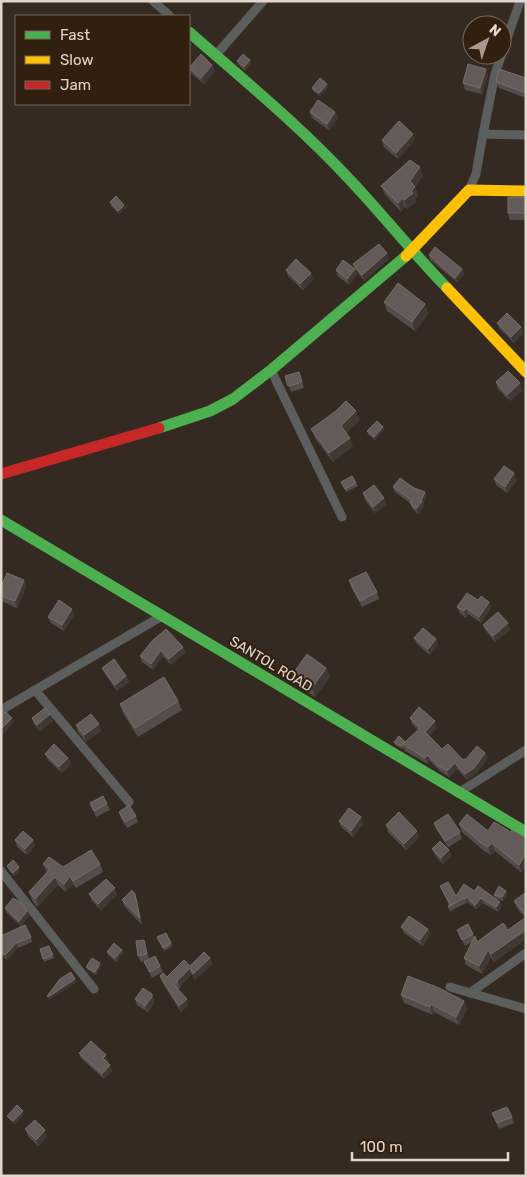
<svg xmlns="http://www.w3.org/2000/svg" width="527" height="1177" viewBox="0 0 527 1177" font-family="Rubik,sans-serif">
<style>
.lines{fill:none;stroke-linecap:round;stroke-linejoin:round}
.street{stroke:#5b5e5c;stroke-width:9}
.fast{stroke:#4caf50;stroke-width:11}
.slow{stroke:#ffc107;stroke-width:11}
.jam{stroke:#c62828;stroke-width:11}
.wall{fill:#544b4b}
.shaded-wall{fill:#413834}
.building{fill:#635a59;stroke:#776e6b}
.labels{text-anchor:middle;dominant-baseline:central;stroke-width:4;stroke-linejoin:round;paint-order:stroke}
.street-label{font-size:14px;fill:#e2d6cc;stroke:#311f10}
</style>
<rect width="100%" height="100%" fill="#342a21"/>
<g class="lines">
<g class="street">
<polyline points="153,1 170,16"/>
<polyline points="215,56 263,1"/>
<polyline points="483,134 526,135"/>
<polyline points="469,190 476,174 483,134 495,74 520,1"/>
<polyline points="271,370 342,517"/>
<polyline points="35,690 129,802"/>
<polyline points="1,710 162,616"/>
<polyline points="458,793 526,750"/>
<polyline points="1,871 94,989"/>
<polyline points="450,987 526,1009"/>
<polyline points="470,993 526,953"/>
</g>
<g class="fast">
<path d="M189,32C244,80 301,127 351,181C384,216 413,253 447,288"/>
<polyline points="159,428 210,411 233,399 271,370 406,256"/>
<polyline points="1,520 526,832"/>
</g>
<g class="slow">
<polyline points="406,256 469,190 526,191"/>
<polyline points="447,288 526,372"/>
</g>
<polyline class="jam" points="1,474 159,428"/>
</g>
<g class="wall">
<polygon points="237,61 251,63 245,71 238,64"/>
<polygon points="212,65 215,71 204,84 192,74 189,68"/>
<polygon points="488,75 482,94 465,90 463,83"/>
<polygon points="526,78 526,98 499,88 496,82"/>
<polygon points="327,84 328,87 320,96 313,91 312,88"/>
<polygon points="310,112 335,112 338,118 329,130 312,118"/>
<polygon points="382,140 415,140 398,159 384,147"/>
<polygon points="423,176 415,187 418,196 415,199 416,202 407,209 405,207 401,212 385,194 381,186"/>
<polygon points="524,197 526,201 526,220 510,220 508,213"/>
<polygon points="110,202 126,208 119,214 111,206"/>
<polygon points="387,253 389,259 364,281 355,269 357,275 349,285 338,276 336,270 355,269 353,264"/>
<polygon points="429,255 462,269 464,274 457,282 430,260"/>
<polygon points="286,270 311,273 313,280 303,290 288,276"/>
<polygon points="384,302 429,313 415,331 387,311"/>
<polygon points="497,323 521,327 523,333 514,343 500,329"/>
<polygon points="299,372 304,388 291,392 285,376"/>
<polygon points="496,382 522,390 510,401 498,389"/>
<polygon points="360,420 346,433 353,446 333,462 315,438 311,429"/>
<polygon points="383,427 384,430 375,440 368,434 367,431"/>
<polygon points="494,479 517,480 507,493 496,485"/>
<polygon points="341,482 356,483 358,486 346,492"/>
<polygon points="393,487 414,488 425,492 426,497 423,504 424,507 418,514 412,508 410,503 395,492"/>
<polygon points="363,493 384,498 386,505 375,513 365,500"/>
<polygon points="24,580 26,587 17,608 1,601 1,588"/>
<polygon points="349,580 377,592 379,599 362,607 351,587"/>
<polygon points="478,600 489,602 491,608 481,623 468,614 466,618 460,613 457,607"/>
<polygon points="74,615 64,631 51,623 48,617"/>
<polygon points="483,625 510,630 495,642 486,631"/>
<polygon points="414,638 436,639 438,645 430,655 417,644"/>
<polygon points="153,640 183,647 185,653 171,665 163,656 153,670 142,662 140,656"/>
<polygon points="102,668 126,676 129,682 117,691 105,674"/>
<polygon points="326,668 330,677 315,697 296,684 292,675"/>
<polygon points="178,701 182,710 138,737 123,713 120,704"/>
<polygon points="32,718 53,721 40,731 34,724"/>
<polygon points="410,718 437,728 429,736 442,749 463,760 485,753 487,759 476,774 467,780 457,769 449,777 440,771 430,761 428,764 405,751 404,748 403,749 395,745 394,742 405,742 418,730 412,724"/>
<polygon points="99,724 101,731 86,742 78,732 76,725"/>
<polygon points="45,754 68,758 71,764 62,773 48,760"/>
<polygon points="90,803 107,804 110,810 96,817"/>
<polygon points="119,812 136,816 138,822 127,828 121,818"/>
<polygon points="361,817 363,824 353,837 341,827 339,821"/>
<polygon points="434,823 460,832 462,839 448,847 436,829"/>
<polygon points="459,824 488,831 511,832 522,873 495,851 491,855 484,851 462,832"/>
<polygon points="386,825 419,837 406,850 388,832"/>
<polygon points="15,840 33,840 35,846 27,855 17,847"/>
<polygon points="432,849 449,850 451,856 443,864 435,855"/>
<polygon points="43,864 63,867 100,864 103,872 76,888 73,884 66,892 58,885 38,906 36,906 32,900 29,892 47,873"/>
<polygon points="7,866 20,870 14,876 8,869"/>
<polygon points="440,886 456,896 474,891 500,902 501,907 498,912 483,903 476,909 468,902 467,904 466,903 450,911 448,907 449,905"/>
<polygon points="506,891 507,894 503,901 495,898 494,895"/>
<polygon points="89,894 117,895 101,910 92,901"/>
<polygon points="135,894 137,900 142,925 124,906 122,900"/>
<polygon points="526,894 526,939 494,962 491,957 482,974 466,965 464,958 472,942 465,946 457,930 473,934 477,942 508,930 525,918 517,908 514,901"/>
<polygon points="5,908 27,911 29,916 21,926 7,913"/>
<polygon points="401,927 428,929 430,935 423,946 404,933"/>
<polygon points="1,934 3,935 31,937 32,942 18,948 7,960 1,954"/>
<polygon points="157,937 171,943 172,946 164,951"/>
<polygon points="144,940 146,946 149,959 160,966 163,972 152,978 144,962 146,961 141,962 138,956"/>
<polygon points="49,946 54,958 44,962 40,949"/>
<polygon points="107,952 123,953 116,962 108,955"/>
<polygon points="210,958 212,964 195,980 192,974 180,986 180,988 178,989 189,1005 181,1012 162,982 160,976 167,977 190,966"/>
<polygon points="101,966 96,975 88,970 86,967"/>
<polygon points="401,995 464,1001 467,1009 459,1025 434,1012 433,1015 404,1003"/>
<polygon points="135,999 154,1000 154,1003 148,1012 137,1005"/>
<polygon points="79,1053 108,1061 107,1062 112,1071 104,1079 81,1058"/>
<polygon points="492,1113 512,1117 514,1123 499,1129"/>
<polygon points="24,1114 15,1124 9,1119 7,1116"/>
<polygon points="25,1129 47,1137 38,1146 28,1136"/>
</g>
<g class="shaded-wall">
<polygon points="250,60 251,63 245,71 244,67"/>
<polygon points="212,65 215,71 204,84 201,78"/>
<polygon points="486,69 488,75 482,94 480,88"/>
<polygon points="327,84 328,87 320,96 319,93"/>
<polygon points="335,112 338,118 329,130 327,124"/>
<polygon points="413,134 415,140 398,159 396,153"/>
<polygon points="420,167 423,176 415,187 418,196 415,199 416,202 407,209 404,200 411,191 410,181"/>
<polygon points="524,197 526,201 526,217 525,213"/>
<polygon points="402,198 405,207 401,212 398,203"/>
<polygon points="124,205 126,208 119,214 118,211"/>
<polygon points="387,253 389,259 364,281 362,275"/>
<polygon points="355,269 357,275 349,285 347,279"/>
<polygon points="462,269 464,274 457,282 455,278"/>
<polygon points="311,273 313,280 303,290 300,284"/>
<polygon points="425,304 429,313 415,331 412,322"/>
<polygon points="521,327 523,333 514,343 511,337"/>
<polygon points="520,383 522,390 510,401 507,395"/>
<polygon points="356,411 360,420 344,435 341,426"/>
<polygon points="383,427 384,430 375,440 374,437"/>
<polygon points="350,438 353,446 333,462 329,453"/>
<polygon points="514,473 517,480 507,493 505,487"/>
<polygon points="425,492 426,497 423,504 424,507 418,514 416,509"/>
<polygon points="384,498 386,505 375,513 373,507"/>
<polygon points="24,580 26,587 17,608 15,601"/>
<polygon points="489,602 491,608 481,623 479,617"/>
<polygon points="466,608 468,614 466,618 464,611"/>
<polygon points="72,609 74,615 64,631 62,625"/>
<polygon points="508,623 510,630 495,642 493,636"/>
<polygon points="436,639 438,645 430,655 428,649"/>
<polygon points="183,647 185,653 171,665 169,659"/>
<polygon points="161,650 163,656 153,670 151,664"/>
<polygon points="326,668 330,677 315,697 312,688"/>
<polygon points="126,676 129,682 117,691 115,685"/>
<polygon points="50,714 53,721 40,731 37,725"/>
<polygon points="12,718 14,723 1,736 1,729"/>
<polygon points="435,721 437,728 427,738 425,732"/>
<polygon points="99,724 101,731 86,742 84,735"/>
<polygon points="485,753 487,759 476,774 467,780 465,774"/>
<polygon points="428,755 430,761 428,764 425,758"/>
<polygon points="68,758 71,764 62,773 59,767"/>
<polygon points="455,763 457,769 449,777 447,771"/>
<polygon points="361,817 363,824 353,837 351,831"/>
<polygon points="417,831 419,837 406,850 404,844"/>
<polygon points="33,840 35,846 27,855 25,849"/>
<polygon points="492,843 495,851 491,855 488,847"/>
<polygon points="449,850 451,856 443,864 441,858"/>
<polygon points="526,853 526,866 522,873 519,865"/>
<polygon points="19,867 20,870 14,876 13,873"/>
<polygon points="70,876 73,884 66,892 64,884"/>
<polygon points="55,877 58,885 38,906 36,898"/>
<polygon points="115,888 117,895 101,910 98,904"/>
<polygon points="506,891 507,894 503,901 502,897"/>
<polygon points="135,894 137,900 142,925 140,918"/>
<polygon points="467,897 468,902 467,904 465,899"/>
<polygon points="481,898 483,903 476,909 475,905"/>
<polygon points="500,902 501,907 498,912 496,907"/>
<polygon points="27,911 29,916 21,926 19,921"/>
<polygon points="428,929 430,935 423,946 420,940"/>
<polygon points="526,930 526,939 494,962 491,954"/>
<polygon points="144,940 146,946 149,961 147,954"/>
<polygon points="16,943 18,948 7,960 5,955"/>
<polygon points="122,950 123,953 116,962 115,958"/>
<polygon points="488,950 491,957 482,974 479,966"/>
<polygon points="210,958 212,964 195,980 193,974"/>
<polygon points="100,963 101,966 96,975 95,972"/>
<polygon points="190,968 192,974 180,986 177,981"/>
<polygon points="75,979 77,982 49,1000 48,997"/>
<polygon points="152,994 154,1000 154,1003 148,1012 145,1006"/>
<polygon points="187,999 189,1005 181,1012 179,1006"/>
<polygon points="464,1001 467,1009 459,1025 456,1017"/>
<polygon points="431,1004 434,1012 433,1015 430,1007"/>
<polygon points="106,1055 108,1061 105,1064 103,1058"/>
<polygon points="110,1065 112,1071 104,1079 102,1074"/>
<polygon points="23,1111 24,1114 15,1124 13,1121"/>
<polygon points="45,1130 47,1137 38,1146 36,1140"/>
</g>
<g class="building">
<polygon points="472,37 472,45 469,44"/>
<polygon points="201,54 212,65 201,78 189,68"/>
<polygon points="243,54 250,60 244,67 237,61"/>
<polygon points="468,64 486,69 480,88 463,83"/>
<polygon points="499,69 526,78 526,93 496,82"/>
<polygon points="320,78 327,84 319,93 312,88"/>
<polygon points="318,100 335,112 327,124 310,112"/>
<polygon points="399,121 413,134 396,153 382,140"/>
<polygon points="410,160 420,167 410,181 415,187 411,191 413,193 404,200 402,198 398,203 381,186"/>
<polygon points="116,196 124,205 118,211 110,202"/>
<polygon points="508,197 524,197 525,213 508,213"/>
<polygon points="379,244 387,253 362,275 353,264"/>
<polygon points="435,247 462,269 455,278 429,255"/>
<polygon points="296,259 311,273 300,284 286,270"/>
<polygon points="343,260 355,269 347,279 336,270"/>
<polygon points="398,283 425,304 412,322 384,302"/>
<polygon points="507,313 521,327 511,337 497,323"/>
<polygon points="508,371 520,383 507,395 496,382"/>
<polygon points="299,372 302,382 288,386 285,376"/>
<polygon points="346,401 356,411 341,426 350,438 329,453 311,429 336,411"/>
<polygon points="377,421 383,427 374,437 367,431"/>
<polygon points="504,466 514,473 505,487 494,479"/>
<polygon points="352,476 356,483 345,489 341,482"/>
<polygon points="400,478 414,488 425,492 421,501 422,502 416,509 410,503 412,500 393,487"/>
<polygon points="374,485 384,498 373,507 363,493"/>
<polygon points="366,572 377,592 360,601 349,580"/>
<polygon points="7,573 24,580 15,601 1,596 1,588"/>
<polygon points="467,593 478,600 481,596 489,602 479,617 466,608 464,611 457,607"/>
<polygon points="59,600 72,609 62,625 48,617"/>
<polygon points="498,612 508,623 493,636 483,625"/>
<polygon points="423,628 436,639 428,649 414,638"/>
<polygon points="166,629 183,647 169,659 161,650 151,664 140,656 153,640"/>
<polygon points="307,654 326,668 312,688 292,675"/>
<polygon points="114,659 126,676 115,685 102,668"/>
<polygon points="164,677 178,701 135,728 120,704"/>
<polygon points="419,707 435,721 425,732 442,749 448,744 463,760 466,759 477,746 485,753 474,768 465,774 455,763 447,771 437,765 428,755 425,758 403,744 420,728 410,718"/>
<polygon points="45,708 50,714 37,725 32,718"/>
<polygon points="6,712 12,718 1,729 1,716"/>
<polygon points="91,714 99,724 84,735 76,725"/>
<polygon points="399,736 405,742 401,746 394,742"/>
<polygon points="54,744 68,758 59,767 45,754"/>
<polygon points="103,796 107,804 94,811 90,803"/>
<polygon points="129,805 136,816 125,822 119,812"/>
<polygon points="349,808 361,817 351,831 339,821"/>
<polygon points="399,812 417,831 404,844 386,825"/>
<polygon points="448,814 460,832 445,841 434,823"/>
<polygon points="467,814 488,831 494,822 511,832 512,830 526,838 526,853 519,865 492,843 488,847 481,843 459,824"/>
<polygon points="23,831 33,840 25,849 15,840"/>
<polygon points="440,841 449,850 441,858 432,849"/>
<polygon points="91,850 100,864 73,881 70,876 64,884 55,877 36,898 34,898 29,892 50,869 43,864 49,857 63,867"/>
<polygon points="13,860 19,867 13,873 7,866"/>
<polygon points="106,879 115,888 98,904 89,894"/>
<polygon points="448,882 456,896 464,884 474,891 478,886 500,902 496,907 481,898 475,905 467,897 465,899 464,898 448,907 450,904 440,886"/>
<polygon points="499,886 506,891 502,897 494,895"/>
<polygon points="132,890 135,894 140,918 122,900"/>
<polygon points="525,893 526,894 526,915 514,901"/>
<polygon points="13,898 21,903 27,911 19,921 5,908"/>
<polygon points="409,916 428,929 420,940 401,927"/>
<polygon points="526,917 526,930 491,954 488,950 479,966 464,958 475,936 477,942 503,923 508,930"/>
<polygon points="468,924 473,934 462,940 457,930"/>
<polygon points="25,925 31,937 16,943 5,955 1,951 1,934 3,935"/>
<polygon points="166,933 171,943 163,948 157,937"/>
<polygon points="144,940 147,954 138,956 136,941"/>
<polygon points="114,943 122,950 115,958 107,952"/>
<polygon points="49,946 53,955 43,959 40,949"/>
<polygon points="204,952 210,958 193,974 190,968 177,981 178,982 174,985 187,999 179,1006 160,976 163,973 167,977 184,960 190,966"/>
<polygon points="155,956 160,966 150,972 144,962"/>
<polygon points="92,958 100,963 95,972 86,967"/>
<polygon points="71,972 75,979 48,997 47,996 60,979"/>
<polygon points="408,976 439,988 464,1001 456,1017 431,1004 430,1007 401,995"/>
<polygon points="143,988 152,994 152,997 145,1006 135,999"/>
<polygon points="91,1041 106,1055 103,1058 110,1065 102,1074 79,1053"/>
<polygon points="17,1105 23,1111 13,1121 7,1116"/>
<polygon points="507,1107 512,1117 497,1123 492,1113"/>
<polygon points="35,1120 45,1130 36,1140 25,1129"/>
</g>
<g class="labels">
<g class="street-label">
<text transform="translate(271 664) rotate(31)">SANTOL ROAD</text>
</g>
</g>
<rect width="527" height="1177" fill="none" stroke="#e2d6cc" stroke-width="5"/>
<rect x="15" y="15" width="175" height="90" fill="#311f10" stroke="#78685b"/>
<rect x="25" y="31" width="25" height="8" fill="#4caf50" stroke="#78685b"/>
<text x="60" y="40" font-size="15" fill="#e2d6cc">Fast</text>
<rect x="25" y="56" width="25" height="8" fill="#ffc107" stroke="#78685b"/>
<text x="60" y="65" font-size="15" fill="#e2d6cc">Slow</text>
<rect x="25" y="81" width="25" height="8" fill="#c62828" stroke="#78685b"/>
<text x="60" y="90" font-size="15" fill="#e2d6cc">Jam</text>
<g transform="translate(487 40) rotate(40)"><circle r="24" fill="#311f10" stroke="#78685b"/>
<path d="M0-4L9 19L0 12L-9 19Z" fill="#a59a90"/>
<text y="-8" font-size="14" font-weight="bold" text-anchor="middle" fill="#e2d6cc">N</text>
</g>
<path d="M352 1152v8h156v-8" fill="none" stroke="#e2d6cc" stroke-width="2.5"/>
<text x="360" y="1152" font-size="15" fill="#e2d6cc" stroke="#311f10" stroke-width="4" paint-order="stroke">100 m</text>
</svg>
